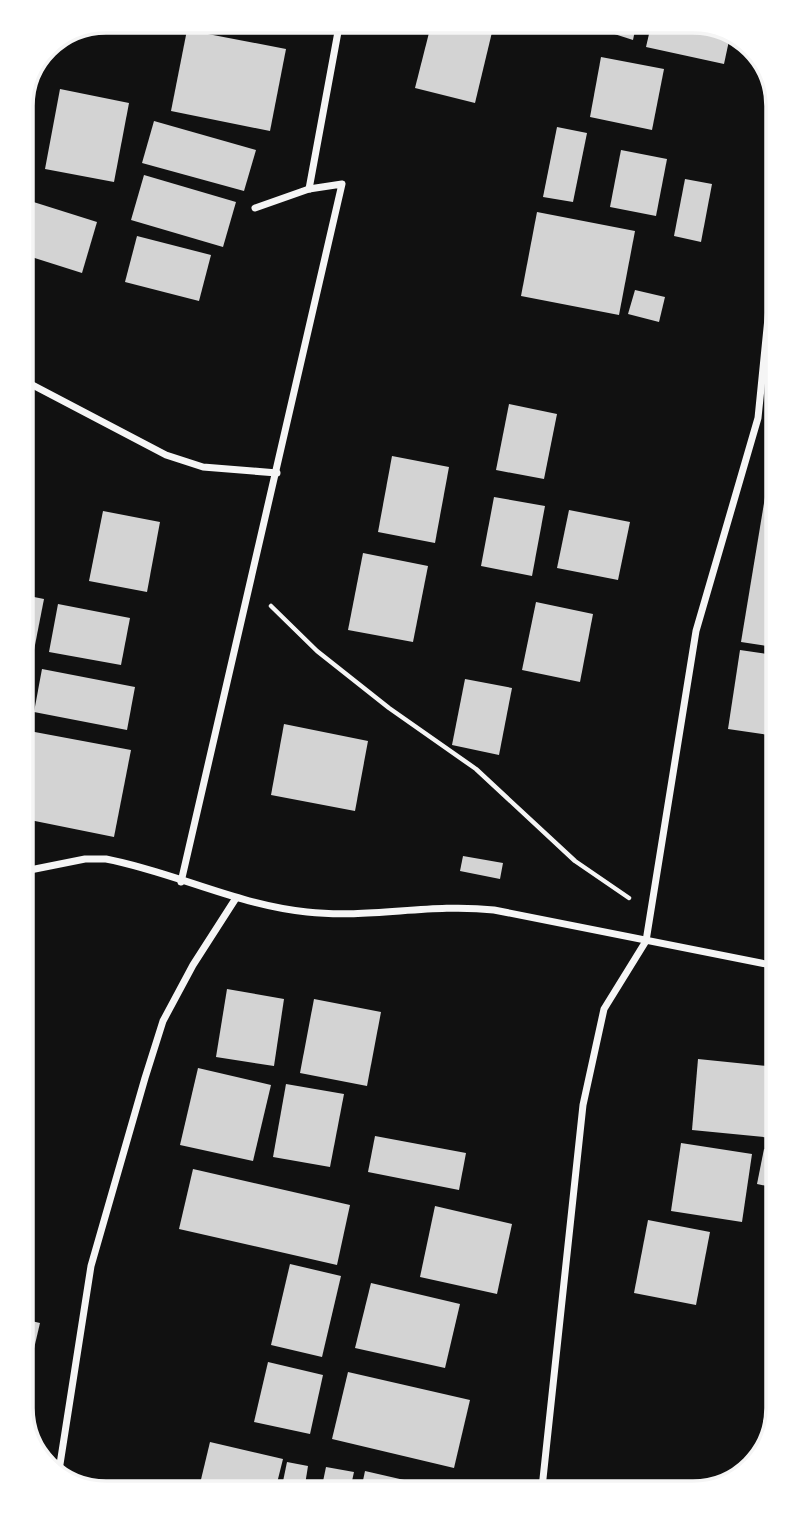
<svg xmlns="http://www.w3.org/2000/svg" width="799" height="1514" viewBox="0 0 799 1514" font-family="'Varela Round',sans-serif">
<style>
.building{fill:#d3d3d3}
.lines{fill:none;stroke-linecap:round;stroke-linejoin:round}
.path{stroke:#f5f5f5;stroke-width:4.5}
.minor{stroke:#f5f5f5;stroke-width:7}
.rim{fill:none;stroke:#f5f5f5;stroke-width:3.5}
</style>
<rect width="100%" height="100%" fill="#111"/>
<g class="building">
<polygon points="432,21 464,21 493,28 475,103 415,88"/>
<polygon points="574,21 637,21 633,40"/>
<polygon points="652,21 730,36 724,64 646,47"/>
<polygon points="187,30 286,49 270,131 171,111"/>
<polygon points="601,57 664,69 652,130 590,117"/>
<polygon points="60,89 129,103 114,182 45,169"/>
<polygon points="25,94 34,96 23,156 21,101"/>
<polygon points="154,121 256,150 244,191 142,163"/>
<polygon points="557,127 587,133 573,202 543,197"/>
<polygon points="621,150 667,159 656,216 610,207"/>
<polygon points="144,175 236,202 223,247 131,220"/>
<polygon points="685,179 712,184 701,242 674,236"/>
<polygon points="24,199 97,222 82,273 22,254"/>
<polygon points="537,212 635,231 619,315 521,296"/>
<polygon points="137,236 211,255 199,301 125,282"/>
<polygon points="635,290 665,297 659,322 628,314"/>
<polygon points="509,404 557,414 544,479 496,470"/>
<polygon points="392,456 449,467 435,543 378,532"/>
<polygon points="769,473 773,474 774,647 741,642"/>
<polygon points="494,497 545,506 532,576 481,566"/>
<polygon points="569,510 630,522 618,580 557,568"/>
<polygon points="103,511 160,522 147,592 89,581"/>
<polygon points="363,553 428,566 413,642 348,630"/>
<polygon points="24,595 44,599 34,650 24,648"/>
<polygon points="536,602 593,614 580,682 522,670"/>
<polygon points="58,604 130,618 121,665 49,652"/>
<polygon points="740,650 774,655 775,736 728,729"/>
<polygon points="42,669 135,687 127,730 34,712"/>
<polygon points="465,679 512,688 499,755 452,745"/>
<polygon points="284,724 368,741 355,811 271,795"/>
<polygon points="24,730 131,750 114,837 25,819"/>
<polygon points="463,856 503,863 500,879 460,871"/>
<polygon points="227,989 284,999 274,1066 216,1057"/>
<polygon points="314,999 381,1012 367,1086 300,1073"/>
<polygon points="698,1059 776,1067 773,1138 692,1130"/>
<polygon points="198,1068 271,1085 253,1161 180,1145"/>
<polygon points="286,1084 344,1094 330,1167 273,1157"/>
<polygon points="375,1136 466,1153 459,1190 368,1172"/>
<polygon points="681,1143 752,1154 742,1222 671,1211"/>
<polygon points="764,1149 777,1152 777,1188 757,1184"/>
<polygon points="193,1169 350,1205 337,1265 179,1229"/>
<polygon points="435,1206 512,1224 497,1294 420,1277"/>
<polygon points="776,1206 777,1206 777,1229 771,1228"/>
<polygon points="648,1220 710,1232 696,1305 634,1293"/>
<polygon points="290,1264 341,1276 322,1357 271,1345"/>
<polygon points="27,1276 34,1278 28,1312 27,1312"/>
<polygon points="371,1283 460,1304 445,1368 355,1348"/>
<polygon points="27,1320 40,1323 28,1374 27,1374"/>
<polygon points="268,1362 323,1375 310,1434 254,1422"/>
<polygon points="348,1372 470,1400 454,1468 332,1439"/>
<polygon points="210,1442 283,1459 275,1491 198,1492"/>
<polygon points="287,1462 308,1466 304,1491 281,1491"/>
<polygon points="326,1467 354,1472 350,1490 321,1491"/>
<polygon points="365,1471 439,1488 439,1489 361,1490"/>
</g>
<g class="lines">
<g class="path">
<polyline points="300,21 316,27"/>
<polyline points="271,606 317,651 389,708 476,769 575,861 629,898"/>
</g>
<g class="minor">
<polyline points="309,189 340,21"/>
<polyline points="23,380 166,455 203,467 277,473"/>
<path d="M25,871L85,859H106C174,872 237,905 307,912C370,919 430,903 494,910L776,966"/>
<polyline points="181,882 342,184 309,189 255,208"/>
<polyline points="58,1477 91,1266 145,1078 163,1021 193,965 236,898"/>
<polyline points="542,1488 583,1105 604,1009 646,941 696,631 758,418 772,278"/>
</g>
</g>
<path d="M0 0H799V1514H0ZM106 33H693A73 73 0 0 1 766 106V1408A73 73 0 0 1 693 1481H106A73 73 0 0 1 33 1408V106A73 73 0 0 1 106 33Z" fill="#fff" fill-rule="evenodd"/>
<path class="rim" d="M106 33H693A73 73 0 0 1 766 106V1408A73 73 0 0 1 693 1481H106A73 73 0 0 1 33 1408V106A73 73 0 0 1 106 33Z"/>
</svg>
